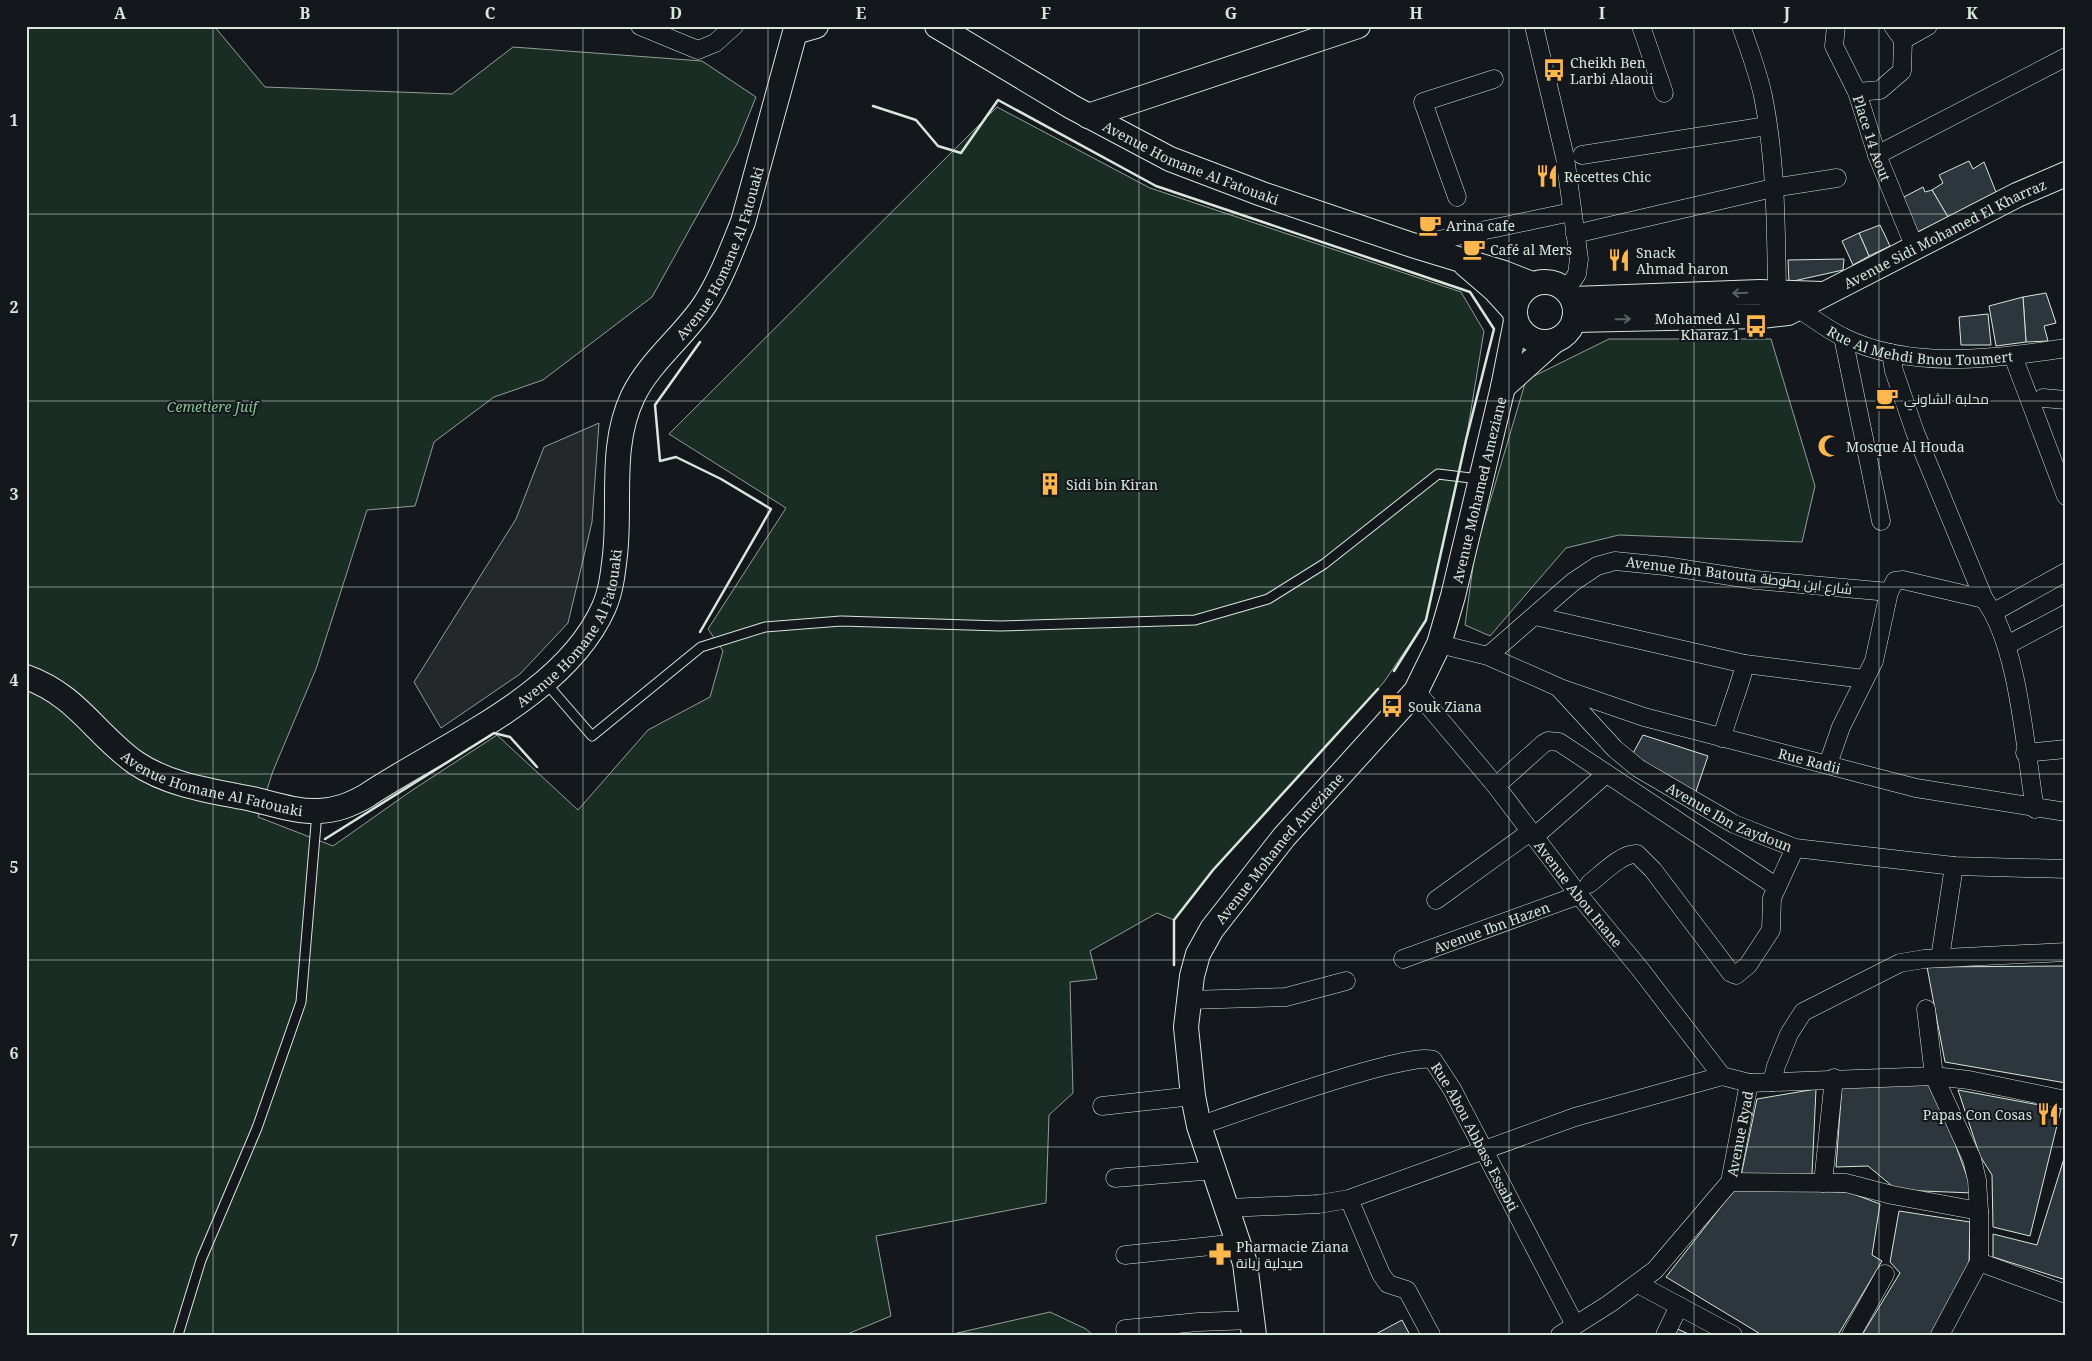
<svg xmlns="http://www.w3.org/2000/svg" width="2092" height="1361" viewBox="0 0 2092 1361" font-family="'Noto Serif',Cairo,serif">
<style>
.green{fill:#1a2d24;stroke:#939e99}
.parking{fill:#24282b;stroke:#939e99}
.building{fill:#2c363c;stroke:#d8e6dc}
.lines{fill:none;stroke-linecap:round;stroke-linejoin:round}
.lane-casing{stroke:#d8e6dc;stroke-width:11}
.street-casing{stroke:#d8e6dc;stroke-width:19}
.secondary-casing{stroke:#d8e6dc;stroke-width:26}
.lane{stroke:#14181c;stroke-width:9}
.street{stroke:#14181c;stroke-width:18}
.secondary{stroke:#14181c;stroke-width:24}
.wall{stroke:#d8e6dc;stroke-width:2.5}
.oneway{stroke:#59605f}
.grid{fill:none;stroke:#d8e6dc;stroke-width:1;stroke-opacity:0.55}
.labels{text-anchor:middle;dominant-baseline:central;stroke-width:4;stroke-linejoin:round;paint-order:stroke}
.poi-label{font-size:14px;fill:#d8e6dc;stroke:#14181c;text-anchor:start}
.street-label{font-size:14px;fill:#d8e6dc;stroke:#14181c}
.park-label{font-size:14px;font-style:italic;fill:#8ac095;stroke:#14181c}
.neatline{fill:none;stroke:#d8e6dc;stroke-width:2}
.grid-label{font-size:16px;text-anchor:middle;font-weight:bold;fill:#d8e6dc}
</style>
<rect width="100%" height="100%" fill="#14181c"/>
<g class="green">
<polygon points="26,26 214,26 265,87 452,94 513,47 702,61 756,97 737,144 652,297 543,380 494,397 434,442 415,506 367,510 316,669 273,771 258,817 333,846 411,791 497,735 578,810 648,730 710,697 723,651 708,629 786,508 669,434 997,107 1150,188 1461,292 1484,331 1466,440 1426,620 1384,682 1213,870 1174,920 1157,913 1090,951 1097,979 1070,982 1073,1093 1049,1115 1046,1203 876,1236 891,1316 845,1335 26,1335"/>
<polygon points="1609,339 1771,339 1815,486 1802,542 1619,535 1566,548 1490,636 1465,625 1475,552 1526,380"/>
<polygon points="1050,1312 1086,1329 1093,1335 957,1333"/>
</g>
<polygon class="parking" points="599,423 592,522 568,623 520,674 441,728 414,682 516,519 544,447"/>
<g class="building">
<polygon points="1969,161 1973,169 1984,162 1996,192 1948,217 1932,190 1943,183 1939,175"/>
<polygon points="1923,187 1925,192 1932,190 1948,217 1916,233 1902,198"/>
<polygon points="1880,225 1890,246 1869,256 1859,233"/>
<polygon points="1859,233 1869,256 1853,265 1842,241"/>
<polygon points="1844,259 1843,270 1789,282 1788,260"/>
<polygon points="2046,293 2056,323 2044,326 2048,341 2026,342 2023,297"/>
<polygon points="2023,297 2026,342 1996,346 1989,306"/>
<polygon points="1988,314 1991,345 1961,345 1959,317"/>
<rect x="1046" y="480" width="8" height="8"/>
<polygon points="1643,735 1708,756 1694,797 1632,755"/>
<polygon points="2066,966 2066,1083 1945,1062 1927,967"/>
<polygon points="1932,1080 1973,1193 1897,1190 1868,1166 1836,1167 1842,1085"/>
<polygon points="1816,1089 1812,1174 1741,1176 1757,1099"/>
<polygon points="1958,1090 2061,1109 2030,1236 1993,1227 1992,1175 1980,1156"/>
<polygon points="2066,1152 2066,1280 1993,1257 1993,1234 2037,1245"/>
<polygon points="1734,1190 1848,1192 1880,1204 1872,1255 1882,1261 1838,1335 1762,1335 1666,1277"/>
<polygon points="1899,1211 1970,1222 1969,1264 1932,1335 1862,1335 1900,1273 1890,1262"/>
<polygon points="1402,1320 1410,1335 1374,1335"/>
<polygon points="1673,1327 1691,1335 1670,1335"/>
</g>
<g class="lines">
<defs>
<g id="lane">
<polyline points="546,683 592,736 701,647 765,627 841,621 1000,626 1195,620 1268,599 1324,564 1438,474 1479,479"/>
<polyline points="178,1335 201,1260 257,1128 301,1002 317,812"/>
</g>
<g id="street">
<polyline points="640,26 698,50 715,43 734,26"/>
<polyline points="1534,26 1565,157 1579,259 1577,274 1566,290"/>
<polyline points="1641,26 1664,93"/>
<path d="M1741,26C1749,49 1758,72 1763,96C1776,160 1776,227 1777,292"/>
<path id="s1" d="M1836,26L1834,46L1857,92L1877,155L1915,248"/>
<polyline points="1903,40 1928,26"/>
<polyline points="1857,92 1880,90 1902,71 1903,40 1893,26"/>
<polyline points="1582,155 1767,126"/>
<polyline points="1877,155 2066,57"/>
<polyline points="1457,197 1423,102 1494,79"/>
<polyline points="1575,234 1773,188 1837,178"/>
<polyline points="1415,245 1571,212"/>
<path id="s2" d="M1797,299L1798,308C1812,318 1827,329 1843,337C1909,370 1996,359 2066,348"/>
<polyline points="1843,337 1881,521"/>
<path d="M1891,353L1894,371L1915,432L1984,599C2019,645 2025,750 2035,809"/>
<polyline points="2013,356 2066,496"/>
<polyline points="2043,398 2066,400"/>
<polyline points="1994,612 2066,572"/>
<polyline points="1535,616 1745,664 1864,679"/>
<path id="s3" d="M1439,644L1488,656L1558,687L1615,749L1638,768L1734,824L1795,848L1954,866L2066,869"/>
<polyline points="2007,645 2066,614"/>
<polyline points="1488,656 1573,582 1597,566 1615,561 1665,566 1756,580 1889,592 1895,581 1903,580 1984,599"/>
<path id="s4" d="M1560,688L1644,717L1916,788L2066,812"/>
<path id="s5" d="M1416,691L1496,786L1578,894L1640,969L1722,1076L1749,1083"/>
<path d="M1722,738C1728,713 1739,690 1745,664"/>
<polyline points="2025,753 2066,749"/>
<polyline points="1828,764 1841,727 1874,661 1889,592"/>
<polyline points="1496,786 1543,744 1548,741 1559,742 1777,887"/>
<polyline points="1534,837 1606,774"/>
<path d="M1589,884C1601,875 1621,853 1637,854L1653,870L1731,973L1736,975L1748,965L1771,930L1772,898L1795,848"/>
<polyline points="1436,900 1530,832"/>
<polyline points="1940,958 1954,866"/>
<path id="s6" d="M1403,959L1579,895"/>
<polyline points="1188,1000 1286,997 1346,981"/>
<polyline points="1926,1009 1934,1076 1972,1159 1977,1180 1979,1211 1979,1262 1940,1335"/>
<polyline points="1772,1082 1776,1066 1789,1034 1803,1012 1900,963 1924,959 2066,952"/>
<polyline points="1102,1106 1193,1096"/>
<path id="s7" d="M1199,1126C1233,1114 1411,1050 1433,1060L1452,1089L1575,1325"/>
<polyline points="1115,1178 1215,1170"/>
<polyline points="1730,1182 1846,1183 1892,1195 1979,1211"/>
<polyline points="1823,1183 1834,1078"/>
<polyline points="1349,1199 1381,1274 1388,1284 1407,1290 1431,1335"/>
<polyline points="1228,1208 1319,1204 1349,1199 1575,1117 1722,1076"/>
<polyline points="1125,1255 1239,1243"/>
<polyline points="1979,1262 2066,1294"/>
<polyline points="1638,1284 1733,1335"/>
<polyline points="1125,1329 1198,1322 1253,1320"/>
<path id="s8" d="M1560,1335L1609,1304L1655,1270L1730,1182L1749,1083L1934,1076L1969,1080L2066,1100"/>
<polyline points="1665,1335 1679,1306"/>
<polyline points="1851,1335 1885,1274"/>
</g>
<g id="secondary">
<path id="s9" d="M937,26L1072,107L1170,159L1262,194L1412,245L1504,273L1532,284"/>
<polyline points="1088,116 1358,26"/>
<polyline points="1466,265 1495,290 1515,312"/>
<circle cx="1545" cy="312" r="30"/>
<polyline points="1573,299 1760,292 1823,294"/>
<path id="s10" d="M1574,320L1761,316L1788,313L2017,195L2066,174"/>
<polyline points="1503,387 1554,341"/>
<path id="s11" d="M26,677C77,695 96,735 136,763C170,786 213,791 252,799C273,804 297,812 319,811C337,810 350,805 366,796C444,744 565,696 604,607C611,591 613,573 615,555C621,502 609,446 633,396C650,361 684,336 705,304C721,279 732,249 743,222L795,32L816,26"/>
<path id="s12" d="M1254,1335L1245,1263L1199,1126L1193,1096L1186,1027L1192,976L1198,954L1212,929L1284,837L1416,691L1439,644L1453,596L1503,387L1516,321"/>
</g>
</defs>
<use href="#lane" class="lane-casing"/>
<use href="#street" class="street-casing"/>
<use href="#secondary" class="secondary-casing"/>
<use href="#lane" class="lane"/>
<use href="#street" class="street"/>
<use href="#secondary" class="secondary"/>
<g class="wall">
<polyline points="873,106 916,120 938,146 961,153 998,100 1156,186 1470,292 1494,329 1466,440 1426,620 1394,671"/>
<polyline points="700,342 655,405 660,461 676,457 721,479 771,509 700,632"/>
<polyline points="325,839 494,733 510,737 537,767"/>
<polyline points="1174,965 1174,920 1213,870 1378,689"/>
</g>
</g>
<defs><path id="oneway-shaft" d="M-6 0H5M1.5-3L5.5 0L1.5 3" fill="none" stroke-width="1.6" stroke-linecap="round" stroke-linejoin="round" transform="scale(1.25)"/></defs>
<g class="oneway">
<use href="#oneway-shaft" transform="translate(1740 293) rotate(178)"/>
<use href="#oneway-shaft" transform="translate(1623 319) rotate(-1)"/>
</g>
<path class="grid" d="M213,26V1335M398,26V1335M583,26V1335M768,26V1335M953,26V1335M1139,26V1335M1324,26V1335M1509,26V1335M1694,26V1335M1879,26V1335M26,214H2066M26,401H2066M26,587H2066M26,774H2066M26,960H2066M26,1147H2066"/>
<defs>
<symbol id="bus-bare" viewBox="-9 -9 18 18"><path d="M-5-6H5V4H4V6H2V4H-2V6H-4V4H-5ZM-3.5-4V0h7V-4ZM-3.5 1.2v1.5H-2V1.2ZM2 1.2v1.5H3.5V1.2Z" fill="#ffb74d" stroke="#14181c" stroke-width="2.5" paint-order="stroke"/></symbol>
<symbol id="restaurant-bare" viewBox="-9 -9 18 18"><path d="M-5-6h1v4h1v-4h1v4h1v-4h1v5L-1.5 .5V6h-2V.5L-5-1ZM5-6V6H3V1.5H1.5Q1.5-4 5-6Z" fill="#ffb74d" stroke="#14181c" stroke-width="2.5" paint-order="stroke"/></symbol>
<symbol id="cafe-bare" viewBox="-9 -9 18 18"><path d="M-5.5-4.5H6V0H3Q3 3.5 0 3.5H-2.5Q-5.5 3.5-5.5 0ZM3-3.2v2h1.7v-2ZM-6 4.5H4V6H-6Z" fill="#ffb74d" stroke="#14181c" stroke-width="2.5" paint-order="stroke"/></symbol>
<symbol id="mosque-bare" viewBox="-9 -9 18 18"><path d="M3.5-4.9A6 6 0 1 0 3.5 4.9A5 5 0 1 1 3.5-4.9Z" fill="#ffb74d" stroke="#14181c" stroke-width="2.5" paint-order="stroke"/></symbol>
<symbol id="building-bare" viewBox="-9 -9 18 18"><path d="M-4-6H4V6H1V3H-1V6H-4ZM-2.5-4.3h1.7v1.8h-1.7ZM.8-4.3h1.7v1.8H.8ZM-2.5-1h1.7V.8h-1.7ZM.8-1h1.7V.8H.8Z" fill="#ffb74d" stroke="#14181c" stroke-width="2.5" paint-order="stroke"/></symbol>
<symbol id="pharmacy-bare" viewBox="-9 -9 18 18"><path d="M-2-6h4v4h4v4h-4v4h-4v-4h-4v-4h4Z" fill="#ffb74d" stroke="#14181c" stroke-width="2.5" paint-order="stroke"/></symbol>
</defs>
<g fill-rule="evenodd">
<use href="#bus-bare" x="1538" y="54" width="32" height="32"/>
<use href="#restaurant-bare" x="1531" y="160" width="32" height="32"/>
<use href="#cafe-bare" x="1414" y="209" width="32" height="32"/>
<use href="#cafe-bare" x="1458" y="233" width="32" height="32"/>
<use href="#restaurant-bare" x="1603" y="244" width="32" height="32"/>
<use href="#bus-bare" x="1740" y="310" width="32" height="32"/>
<use href="#cafe-bare" x="1871" y="382" width="32" height="32"/>
<use href="#mosque-bare" x="1813" y="430" width="32" height="32"/>
<use href="#building-bare" x="1034" y="468" width="32" height="32"/>
<use href="#bus-bare" x="1376" y="690" width="32" height="32"/>
<use href="#restaurant-bare" x="2032" y="1098" width="32" height="32"/>
<use href="#pharmacy-bare" x="1204" y="1238" width="32" height="32"/>
</g>
<g class="labels">
<g class="poi-label">
<text x="1570" y="62">Cheikh Ben<tspan x="1570" dy="16">Larbi Alaoui</tspan></text>
<text x="1564" y="176">Recettes Chic</text>
<text x="1446" y="225">Arina cafe</text>
<text x="1490" y="249">Café al Mers</text>
<text x="1636" y="252">Snack<tspan x="1636" dy="16">Ahmad haron</tspan></text>
<text x="1740" y="318" text-anchor="end">Mohamed Al<tspan x="1740" dy="16">Kharaz 1</tspan></text>
<text x="1904" y="398">محلبة الشاوني</text>
<text x="1846" y="446">Mosque Al Houda</text>
<text x="1066" y="484">Sidi bin Kiran</text>
<text x="1408" y="706">Souk Ziana</text>
<text x="2032" y="1114" text-anchor="end">Papas Con Cosas</text>
<text x="1236" y="1246">Pharmacie Ziana<tspan x="1236" dy="16">صيدلية زيانة</tspan></text>
</g>
<g class="street-label">
<text stroke="none"><textPath href="#s1" startOffset="120">Place 14 Aout</textPath></text>
<text stroke="none"><textPath href="#s9" startOffset="289">Avenue Homane Al Fatouaki</textPath></text>
<text stroke="none"><textPath href="#s10" startOffset="390">Avenue Sidi Mohamed El Kharraz</textPath></text>
<text stroke="none"><textPath href="#s11" startOffset="1074">Avenue Homane Al Fatouaki</textPath></text>
<text stroke="none"><textPath href="#s2" startOffset="141">Rue Al Mehdi Bnou Toumert</textPath></text>
<text stroke="none"><textPath href="#s12" startOffset="945">Avenue Mohamed Ameziane</textPath></text>
<text transform="translate(1739 575) rotate(7)">Avenue Ibn Batouta شارع ابن بطوطة</text>
<text stroke="none"><textPath href="#s11" startOffset="654">Avenue Homane Al Fatouaki</textPath></text>
<text stroke="none"><textPath href="#s4" startOffset="260">Rue Radii</textPath></text>
<text stroke="none"><textPath href="#s11" startOffset="220">Avenue Homane Al Fatouaki</textPath></text>
<text stroke="none"><textPath href="#s3" startOffset="345">Avenue Ibn Zaydoun</textPath></text>
<text stroke="none"><textPath href="#s12" startOffset="525">Avenue Mohamed Ameziane</textPath></text>
<text stroke="none"><textPath href="#s5" startOffset="260">Avenue Abou Inane</textPath></text>
<text stroke="none"><textPath href="#s6" startOffset="94">Avenue Ibn Hazen</textPath></text>
<text stroke="none"><textPath href="#s8" startOffset="280">Avenue Ryad</textPath></text>
<text stroke="none"><textPath href="#s7" startOffset="332">Rue Abou Abbass Essabti</textPath></text>
</g>
<g class="park-label">
<text x="212" y="406">Cemetiere Juif</text>
</g>
</g>
<rect width="2092" height="1361" fill="none" stroke="#14181c" stroke-width="55"/>
<rect x="28" y="28" width="2036" height="1306" class="neatline"/>
<g class="grid-label">
<text x="120" y="19">A</text>
<text x="305" y="19">B</text>
<text x="490" y="19">C</text>
<text x="676" y="19">D</text>
<text x="861" y="19">E</text>
<text x="1046" y="19">F</text>
<text x="1231" y="19">G</text>
<text x="1416" y="19">H</text>
<text x="1602" y="19">I</text>
<text x="1787" y="19">J</text>
<text x="1972" y="19">K</text>
<text x="14" y="126">1</text>
<text x="14" y="313">2</text>
<text x="14" y="500">3</text>
<text x="14" y="686">4</text>
<text x="14" y="873">5</text>
<text x="14" y="1059">6</text>
<text x="14" y="1246">7</text>
</g>
</svg>
